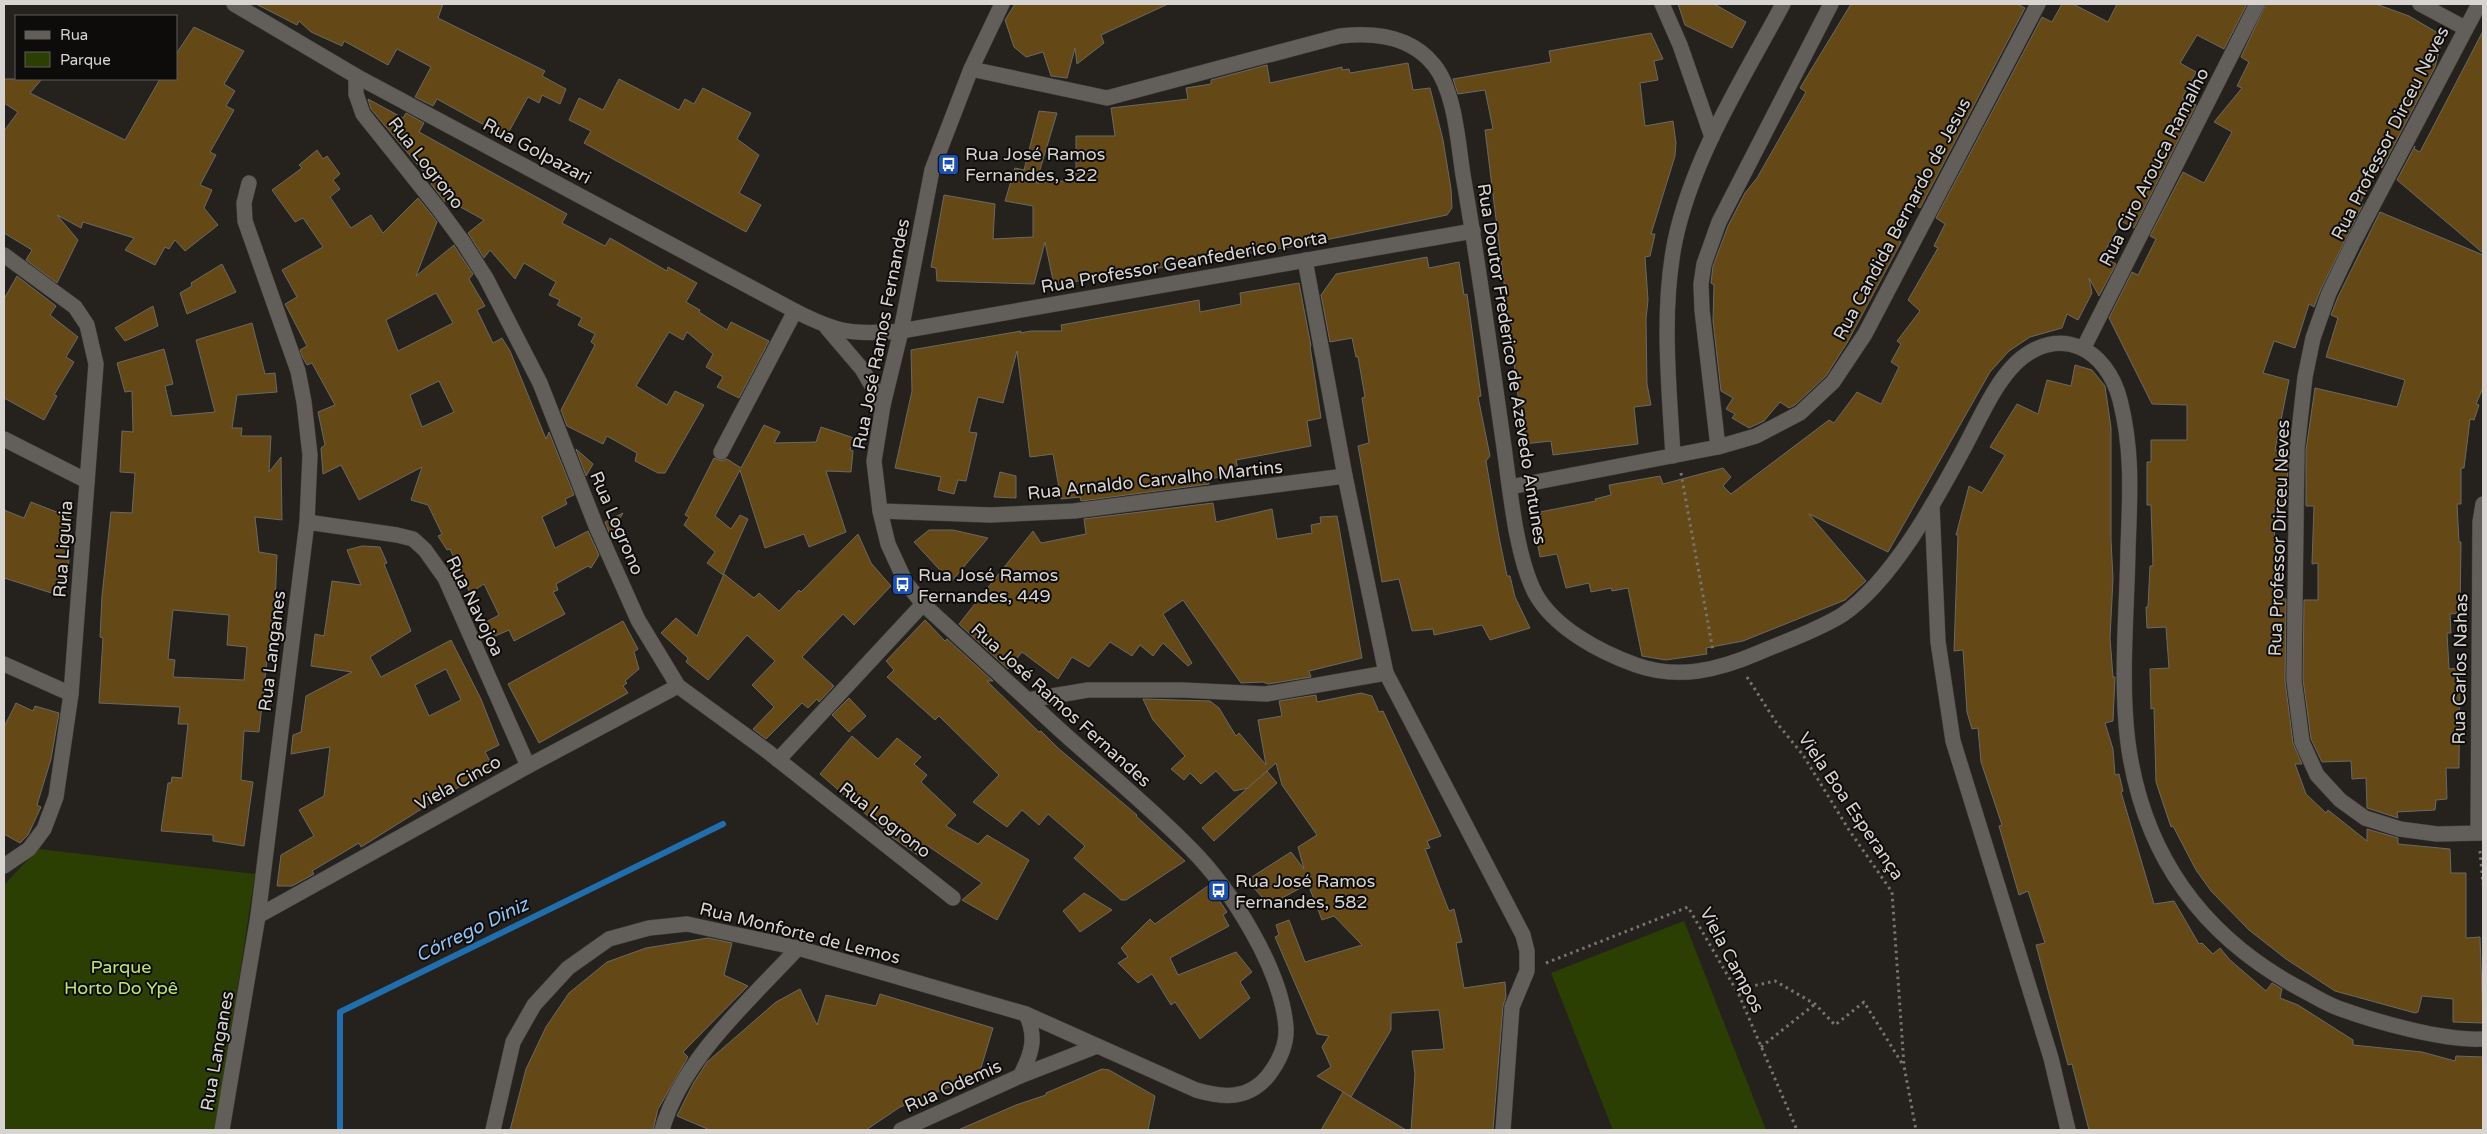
<svg xmlns="http://www.w3.org/2000/svg" width="2487" height="1134" viewBox="0 0 2487 1134" font-family="'Varela Round',sans-serif">
<style>
.green{fill:#2c3f02}
.lines{fill:none;stroke-linecap:round;stroke-linejoin:round}
.stream{stroke:#206eae;stroke-width:6}
.building{fill:#644917;stroke:#6b6863;fill-rule:evenodd}
.minor-casing{stroke:#423f3d;stroke-width:16}
.path{stroke:#777471;stroke-width:3;stroke-dasharray:2.5 4;stroke-linecap:butt}
.minor{stroke:#625e5a;stroke-width:15}
.labels{text-anchor:middle;dominant-baseline:central;stroke-width:4;stroke-linejoin:round;paint-order:stroke}
.street-label{font-size:18px;fill:#d7d4d2;stroke:#0d0c0a}
.poi-label{font-size:18px;fill:#d7d4d2;stroke:#0d0c0a;text-anchor:start}
.park-label{font-size:18px;fill:#b9e771;stroke:#0d0c0a}
.water-label{font-size:19px;font-style:italic;fill:#8fc4f8;stroke:#0d0c0a}
</style>
<rect width="100%" height="100%" fill="#25221e"/>
<g class="green">
<polygon points="38,849 255,874 216,1130 4,1130 4,885"/>
<polygon points="1684,921 1766,1130 1613,1130 1551,973"/>
</g>
<g class="lines">
<polyline class="stream" points="340,1130 340,1012 723,824"/>
</g>
<g class="building">
<polygon points="256,4 443,4 438,18 545,71 542,76 566,89 560,104 542,95 539,103 528,97 506,137 437,99 433,106 415,97 431,67 397,49 388,65 344,41 342,46 311,32 299,21 297,25"/>
<polygon points="1015,4 1168,4 1101,35 1104,43 1077,64 1075,48 1067,78 1051,76 1043,52 1026,57 1014,47 1005,20"/>
<polygon points="1678,4 1714,4 1746,22 1732,48 1685,25"/>
<polygon points="1851,4 2017,4 2025,8 1920,208 1910,202 1891,236 1901,242 1847,343 1826,376 1795,405 1789,408 1780,402 1764,421 1749,428 1732,418 1735,414 1726,409 1733,398 1721,391 1713,321 1714,285 1711,283 1713,266 1728,226 1745,193 1757,178 1806,92 1800,88"/>
<polygon points="2062,4 2073,4 2108,22 2117,4 2247,4 2224,49 2197,35 2180,63 2196,72 2182,98 2196,105 2134,228 2121,221 2102,257 2116,264 2099,296 2089,278 2092,293 2078,320 2067,314 2062,328 2030,337 2009,351 1990,372 1888,552 1809,514 1866,581 1845,600 1743,641 1706,648 1707,654 1666,660 1642,656 1628,588 1612,591 1611,588 1591,592 1589,583 1566,588 1557,554 1540,557 1534,524 1542,523 1540,512 1596,501 1595,499 1611,495 1609,485 1660,476 1663,484 1723,468 1731,477 1723,486 1731,494 1829,420 1834,423 1857,392 1881,404 1899,367 1891,362 1901,344 1897,341 1920,311 1908,300 1938,248 1934,246 1945,224 1936,218 2042,17 2052,22"/>
<polygon points="2266,4 2376,4 2409,16 2443,36 2435,67 2382,168 2380,166 2360,203 2363,204 2321,289 2314,307 2309,304 2295,348 2274,341 2263,373 2289,380 2275,450 2288,453 2287,506 2280,506 2280,511 2274,511 2275,552 2283,553 2283,599 2286,599 2285,681 2293,743 2302,764 2295,764 2306,794 2326,813 2328,810 2367,841 2367,829 2398,838 2398,844 2450,849 2451,873 2466,873 2466,938 2480,937 2483,1023 2453,1022 2453,999 2422,996 2418,1012 2415,1013 2335,991 2286,959 2249,930 2211,891 2196,870 2173,826 2171,827 2156,782 2154,708 2151,709 2150,669 2169,668 2166,627 2147,628 2146,607 2148,607 2150,566 2153,566 2151,505 2147,505 2147,462 2151,462 2151,440 2187,440 2187,405 2152,404 2109,318 2132,272 2138,275 2156,239 2150,236 2183,172 2204,183 2232,132 2214,122 2242,88 2237,86 2249,62 2241,57"/>
<polygon points="194,27 244,51 224,84 235,91 226,106 234,110 210,152 216,155 200,185 212,190 204,208 218,225 185,251 175,240 169,249 165,247 155,265 125,250 134,238 83,222 81,228 57,215 78,240 57,283 26,260 32,250 4,233 4,131 18,112 4,103 4,79 42,79 30,93 125,140 160,79 176,79 176,54"/>
<polygon points="2483,31 2483,253 2397,180 2415,146 2414,149 2420,152"/>
<polygon points="1651,33 1663,59 1654,61 1658,80 1640,83 1645,126 1673,121 1676,143 1675,156 1651,234 1655,234 1650,256 1645,257 1648,300 1646,319 1647,384 1651,405 1634,407 1638,444 1553,455 1551,441 1524,444 1485,130 1493,129 1485,90 1458,94 1453,79 1551,62 1549,51"/>
<polygon points="1408,63 1413,90 1430,88 1443,140 1451,189 1452,208 1447,215 1301,245 1054,285 1045,242 1034,284 937,281 936,268 931,267 944,195 995,204 993,239 1033,237 1033,206 1005,201 1015,168 1024,170 1039,111 1057,113 1036,183 1076,180 1076,136 1115,136 1111,108 1188,99 1186,88 1211,84 1211,80 1267,65 1270,83 1342,67 1342,70 1349,69 1350,73"/>
<polygon points="619,79 679,110 685,99 694,104 703,88 751,113 737,139 759,155 739,193 761,205 746,232 584,143 591,131 569,120 579,98 603,110"/>
<polygon points="368,99 403,118 406,113 424,123 419,132 567,214 562,223 605,246 610,238 667,271 668,267 697,283 686,302 700,310 699,312 727,330 731,322 769,341 739,398 717,387 723,377 706,367 713,354 687,332 683,340 669,332 636,386 667,405 675,391 704,405 665,473 658,473 635,461 637,453 607,436 603,444 567,426 561,410 595,345 591,342 595,334 578,325 582,318 557,305 560,300 549,295 556,282 524,263 515,279 490,250 484,258 468,233 484,220 446,199 445,202 431,184 432,182 371,109"/>
<path d="M317,150L323,159L327,156L340,174L333,180L340,189L330,197L351,228L371,215L383,233L418,198L431,214L437,222L416,276L454,245L455,247L473,274L469,279L485,306L477,310L493,343L502,338L510,351L546,439L549,432L574,495L565,499L567,504L542,517L555,548L588,531L599,555L591,568L588,566L556,584L558,590L553,592L565,614L514,641L509,630L493,637L486,622L499,615L484,584L470,593L450,549L447,550L438,536L442,534L428,505L411,500L422,467L359,500L341,465L323,474L321,448L325,445L318,412L335,405L312,363L307,365L303,358L300,350L307,346L285,304L297,297L282,270L323,247L303,218L295,222L272,190L302,168L299,165ZM436,293L453,323L398,351L386,320ZM439,381L454,412L422,427L410,395Z"/>
<polygon points="2380,212 2483,255 2483,388 2476,404 2479,405 2474,420 2470,419 2464,468 2461,468 2461,504 2457,504 2459,542 2461,542 2460,613 2450,614 2451,633 2447,633 2449,669 2460,668 2459,768 2446,768 2447,799 2436,800 2435,810 2397,812 2398,818 2367,808 2366,778 2352,779 2351,761 2322,762 2311,739 2303,679 2304,600 2318,600 2318,563 2312,564 2314,506 2306,506 2306,450 2315,388 2397,407 2405,380 2326,357 2338,318 2331,315 2338,297"/>
<polygon points="1427,257 1429,268 1459,262 1464,295 1467,294 1481,396 1478,397 1490,456 1486,461 1499,537 1507,576 1510,576 1515,597 1530,628 1490,640 1482,625 1434,635 1433,629 1412,631 1399,579 1382,582 1358,446 1369,443 1362,398 1365,397 1358,357 1356,357 1352,338 1330,342 1321,295 1336,274"/>
<polygon points="222,264 236,292 187,314 180,293 192,286 191,283"/>
<polygon points="17,276 56,306 50,315 78,337 66,357 74,362 54,395 57,396 44,420 4,398 4,299"/>
<polygon points="1299,283 1311,346 1310,346 1321,418 1307,421 1311,446 1236,460 1239,474 1208,479 1209,484 1081,501 1080,497 1061,499 1053,454 1030,457 1017,351 1003,403 978,397 969,432 977,433 966,481 958,480 954,494 938,490 941,477 895,468 912,391 911,350 1021,331 1020,333 1031,331 1062,331 1061,325 1199,300 1200,312 1241,304 1240,293"/>
<polygon points="153,306 158,326 125,341 115,328"/>
<path d="M252,323L265,374L275,373L277,392L237,395L232,428H242L241,436H271L269,472L281,457L282,520L255,517L259,552L277,555L274,627L271,652L268,651L259,732L244,731L241,780L253,782L244,846L213,841V835L161,831L168,783H171L172,777L182,778L188,724H178L180,707L99,703L103,638L100,637L102,596L111,512L132,513L135,473L120,472L122,431L133,432L132,391L125,392L117,363L164,349L173,384L165,386L172,416L215,412L196,340ZM173,610L229,615L227,645L247,647L244,680L173,677L175,660L168,659Z"/>
<polygon points="2075,365 2092,370 2105,386 2111,428 2111,540 2113,579 2110,638 2113,677 2115,677 2113,721 2105,723 2113,749 2115,775 2119,774 2123,791 2121,792 2154,904 2174,901 2199,944 2202,943 2213,954 2220,948 2230,960 2266,991 2272,983 2282,989 2280,998 2298,1005 2353,1040 2353,1045 2422,1052 2455,1061 2456,1056 2483,1057 2483,1130 2089,1130 2072,1064 2068,1065 2036,945 2045,943 2028,891 2019,895 1999,826 2002,825 1981,762 1978,728 1972,729 1967,712 1963,650 1954,651 1958,535 1956,535 1969,486 1982,493 2005,455 1990,447 2017,404 2038,414 2047,380 2071,386"/>
<polygon points="764,425 780,432 774,443 816,442 821,427 854,438 850,450 853,451 851,472 826,471 846,532 809,547 804,534 765,548 740,470 715,516 731,529 740,515 748,519 723,575 707,563 715,552 684,525 689,517 685,515 714,458 721,461 727,459 741,468"/>
<polygon points="576,449 593,464 586,476"/>
<polygon points="1000,472 1016,476 1016,498 994,497"/>
<polygon points="31,502 72,518 68,572 61,596 4,578 4,510 24,518"/>
<polygon points="1213,503 1216,522 1272,509 1277,539 1312,533 1311,525 1321,523 1320,517 1337,516 1362,658 1309,671 1311,677 1268,684 1263,682 1241,683 1183,600 1163,614 1192,663 1188,666 1163,643 1153,656 1140,645 1132,656 1110,642 1089,667 1072,657 1058,679 1022,652 1008,669 959,624 1033,531 1041,543 1086,534 1084,519"/>
<polygon points="623,513 610,535 605,522"/>
<polygon points="929,530 953,530 988,538 951,582 914,542"/>
<polygon points="858,534 871,563 891,586 854,625 843,614 802,657 834,686 819,702 817,699 808,708 802,703 766,739 753,729 774,707 752,685 775,661 747,635 708,680 686,662 688,658 661,633 676,618 697,636 724,574 754,598 759,593 779,611 799,590 801,592"/>
<path d="M362,546L380,547L387,563L384,564L411,631L370,657L381,677L451,640L481,699L499,745L485,752L494,768L439,798L361,847L359,843L312,871L314,874L292,886H277L281,855L314,836L299,810L324,796L330,747L291,754L293,735L301,732L306,696L352,672L311,666L315,634L324,636L332,581L361,585L347,550ZM446,669L461,700L429,716L415,685Z"/>
<polygon points="925,620 945,641 947,639 993,681 987,681 1039,732 1041,731 1058,748 1137,815 1136,816 1185,861 1126,900 1121,900 1074,858 1085,846 1048,814 1039,825 1022,810 1007,827 973,802 999,775 939,716 935,720 887,677 894,670 886,661"/>
<polygon points="623,621 638,649 634,652 639,669 625,681 627,683 623,686 628,693 539,743 508,684"/>
<polygon points="1361,693 1372,696 1379,712 1383,711 1441,836 1427,841 1430,848 1425,849 1449,911 1454,909 1462,942 1456,943 1464,988 1505,982 1506,997 1503,1006 1493,1130 1411,1130 1415,1074 1412,1051 1444,1049 1439,1010 1391,1013 1391,1030 1351,1097 1317,1076 1331,1067 1322,1047 1329,1036 1317,1034 1275,937 1279,935 1276,925 1289,920 1305,962 1362,945 1334,916 1322,920 1308,884 1269,905 1247,880 1291,852 1304,869 1298,847 1317,835 1282,785 1276,763 1248,788 1234,791 1216,771 1201,784 1190,773 1184,780 1171,769 1185,756 1153,720 1143,699 1210,701 1219,708 1236,736 1239,733 1266,765 1258,720 1282,716 1279,701 1316,695 1317,702"/>
<polygon points="849,698 866,716 849,732 832,715"/>
<polygon points="16,703 33,711 35,706 59,713 51,759 37,805 41,807 28,835 20,843 4,834 4,727"/>
<polygon points="852,736 878,759 897,738 921,757 914,764 927,775 921,782 956,815 946,826 978,844 987,835 1029,860 997,920 962,900 982,883 928,846 919,856 892,837 820,774"/>
<polygon points="1267,771 1277,783 1214,841 1202,828"/>
<polygon points="1209,885 1227,912 1223,915 1229,926 1170,958 1178,975 1236,952 1252,972 1240,982 1250,998 1200,1039 1175,1002 1171,1005 1152,974 1138,983 1118,963 1128,957 1121,948 1150,919 1155,924"/>
<polygon points="1084,893 1112,910 1080,932 1063,911"/>
<polygon points="708,938 732,943 724,975 748,986 683,1052 688,1057 658,1109 653,1130 510,1130 526,1069 546,1027 569,993 607,962 646,948"/>
<polygon points="800,989 817,1025 826,995 876,1006 880,994 993,1028 980,1071 967,1080 900,1107 866,1130 710,1130 677,1116 693,1084 707,1062 776,1002"/>
<polygon points="1102,1069 1109,1070 1155,1096 1148,1130 958,1130 1016,1105 1046,1095 1046,1093"/>
<polygon points="1343,1092 1351,1097 1406,1130 1321,1130"/>
</g>
<g class="lines">
<defs>
<g id="minor">
<path d="M234,4L356,76L795,311C838,333 853,335 901,331L1473,231"/>
<polyline points="1662,4 1680,45 1712,137"/>
<polyline points="2420,4 2465,28"/>
<polyline points="2479,4 2353,243 2329,293 2313,338 2305,377 2297,449 2294,680 2302,742 2317,775 2340,800 2365,818 2400,829 2437,834 2483,833"/>
<path d="M971,69L1107,98L1340,36C1374,32 1411,36 1434,65C1455,91 1458,143 1463,175C1479,266 1491,357 1504,447C1510,490 1516,556 1535,593C1554,628 1600,652 1636,665C1679,680 1718,670 1758,653C1786,641 1816,631 1842,615C1892,581 1935,502 1963,450C1979,421 1993,385 2017,362C2060,323 2107,349 2120,400C2133,451 2130,496 2128,548C2127,611 2120,680 2128,743C2143,853 2200,934 2297,987C2311,994 2324,1003 2338,1008C2376,1022 2444,1041 2483,1039"/>
<polyline points="356,76 356,94 363,114 438,208 463,242 486,278 540,383 596,526 638,620 678,686 767,751 953,898"/>
<polyline points="4,255 75,307 87,325 96,364 71,694 56,797 44,829 29,849 4,866"/>
<polyline points="1305,260 1345,476 1386,673 1523,935 1527,951 1527,971 1512,1007 1503,1130"/>
<polyline points="827,328 862,369 883,405"/>
<polyline points="2084,347 2257,4"/>
<polyline points="4,439 87,481"/>
<polyline points="1718,447 1702,310 1701,284 1704,264 1719,222 1831,4"/>
<polyline points="721,452 795,311"/>
<path d="M1673,456C1669,385 1661,311 1675,241C1693,156 1743,79 1783,4"/>
<polyline points="1510,487 1718,447 1756,436 1800,413 1833,382 1865,334 2038,4"/>
<polyline points="1932,506 1938,642 1953,741 2051,1058 2068,1130"/>
<polyline points="880,511 990,515 1074,511 1345,476"/>
<polyline points="307,522 397,535 413,539 425,550 445,578 528,766"/>
<polyline points="4,664 71,694"/>
<polyline points="1028,700 1088,690 1182,690 1266,694 1386,673"/>
<polyline points="778,760 923,604"/>
<polyline points="2478,833 2480,522 2483,504"/>
<polyline points="258,916 528,766 678,686"/>
<path d="M1020,1076C1032,1054 1037,1037 1026,1014"/>
<polyline points="222,1130 258,916 307,522 310,455 304,402 298,371 245,221 244,203 249,183"/>
<path d="M493,1130L513,1042L534,1005L568,968L609,939L649,928L687,924L798,948L1026,1014L1196,1090C1223,1098 1248,1100 1268,1076C1278,1063 1287,1046 1286,1028C1282,970 1231,889 1190,848C1149,806 1102,768 1059,729C1013,687 968,645 923,604L906,583L888,544L880,511L874,461L883,405L901,331L932,170L971,69L1002,4"/>
<path d="M662,1130C682,1059 749,1001 798,948"/>
<polyline points="901,1130 1020,1076 1097,1046"/>
</g>
</defs>
<use href="#minor" class="minor-casing"/>
<g class="path">
<polyline points="1681,473 1713,651"/>
<polyline points="1747,677 1776,722 1803,755 1849,830 1892,892 1904,1066 1916,1130"/>
<polyline points="2480,851 2483,884"/>
<polyline points="1546,963 1688,907 1739,995 1797,1130"/>
<polyline points="1739,995 1748,987 1775,981 1815,1004 1835,1025 1864,1002 1903,1065"/>
<polyline points="1761,1047 1815,1004"/>
</g>
<use href="#minor" class="minor"/>
</g>
<defs>
<symbol id="bus-square" viewBox="-11 -11 22 22"><rect x="-9" y="-9" width="18" height="18" rx="4" fill="#1a4fb4" stroke="#0d0c0a"/><path d="M-5-6H5V4H4V6H2V4H-2V6H-4V4H-5ZM-3.5-4V0h7V-4ZM-3.5 1.2v1.5H-2V1.2ZM2 1.2v1.5H3.5V1.2Z" fill="#fff"/></symbol>
</defs>
<g fill-rule="evenodd">
<use href="#bus-square" x="936" y="152" width="25" height="25"/>
<use href="#bus-square" x="890" y="572" width="25" height="25"/>
<use href="#bus-square" x="1206" y="878" width="25" height="25"/>
</g>
<g class="labels">
<g class="street-label">
<text transform="translate(2390 133) rotate(-63)">Rua Professor Dirceu Neves</text>
<text transform="translate(537 151) rotate(28)">Rua Golpazari</text>
<text transform="translate(426 163) rotate(52)">Rua Logrono</text>
<text transform="translate(2154 167) rotate(-63)">Rua Ciro Arouca Ramalho</text>
<text transform="translate(1902 219) rotate(-62)">Rua Candida Bernardo de Jesus</text>
<text transform="translate(1184 262) rotate(-10)">Rua Professor Geanfederico Porta</text>
<text transform="translate(881 334) rotate(-79)">Rua José Ramos Fernandes</text>
<text transform="translate(1512 364) rotate(81)">Rua Doutor Frederico de Azevedo Antunes</text>
<text transform="translate(1155 480) rotate(-6)">Rua Arnaldo Carvalho Martins</text>
<text transform="translate(617 523) rotate(67)">Rua Logrono</text>
<text transform="translate(2279 538) rotate(-88)">Rua Professor Dirceu Neves</text>
<text transform="translate(63 549) rotate(-86)">Rua Liguria</text>
<text transform="translate(475 606) rotate(64)">Rua Navojoa</text>
<text transform="translate(272 651) rotate(-83)">Rua Langanes</text>
<text transform="translate(2460 669) rotate(-89)">Rua Carlos Nahas</text>
<text transform="translate(1061 705) rotate(42)">Rua José Ramos Fernandes</text>
<text transform="translate(458 783) rotate(-29)">Viela Cinco</text>
<text transform="translate(1851 806) rotate(56)">Viela Boa Esperança</text>
<text transform="translate(885 820) rotate(38)">Rua Logrono</text>
<text transform="translate(800 933) rotate(14)">Rua Monforte de Lemos</text>
<text transform="translate(1732 960) rotate(62)">Viela Campos</text>
<text transform="translate(217 1051) rotate(-80)">Rua Langanes</text>
<text transform="translate(953 1086) rotate(-24)">Rua Odemis</text>
</g>
<g class="poi-label">
<text x="965" y="154">Rua José Ramos<tspan x="965" dy="21">Fernandes, 322</tspan></text>
<text x="918" y="575">Rua José Ramos<tspan x="918" dy="21">Fernandes, 449</tspan></text>
<text x="1235" y="881">Rua José Ramos<tspan x="1235" dy="21">Fernandes, 582</tspan></text>
</g>
<g class="park-label">
<text x="121" y="967">Parque<tspan x="121" dy="21">Horto Do Ypê</tspan></text>
</g>
<g class="water-label">
<text transform="translate(472 930) rotate(-26)">Córrego Diniz</text>
</g>
</g>
<rect width="2487" height="1134" fill="none" stroke="#d7d4d2" stroke-width="10"/>
<rect x="15" y="15" width="162" height="65" fill="#0d0c0a" stroke="#5e5c5a"/>
<rect x="25" y="31" width="25" height="8" fill="#625e5a" stroke="#5e5c5a"/>
<text x="60" y="40" font-size="15" fill="#d7d4d2">Rua</text>
<rect x="25" y="52" width="25" height="15" fill="#2c3f02" stroke="#5e5c5a"/>
<text x="60" y="65" font-size="15" fill="#d7d4d2">Parque</text>
</svg>
